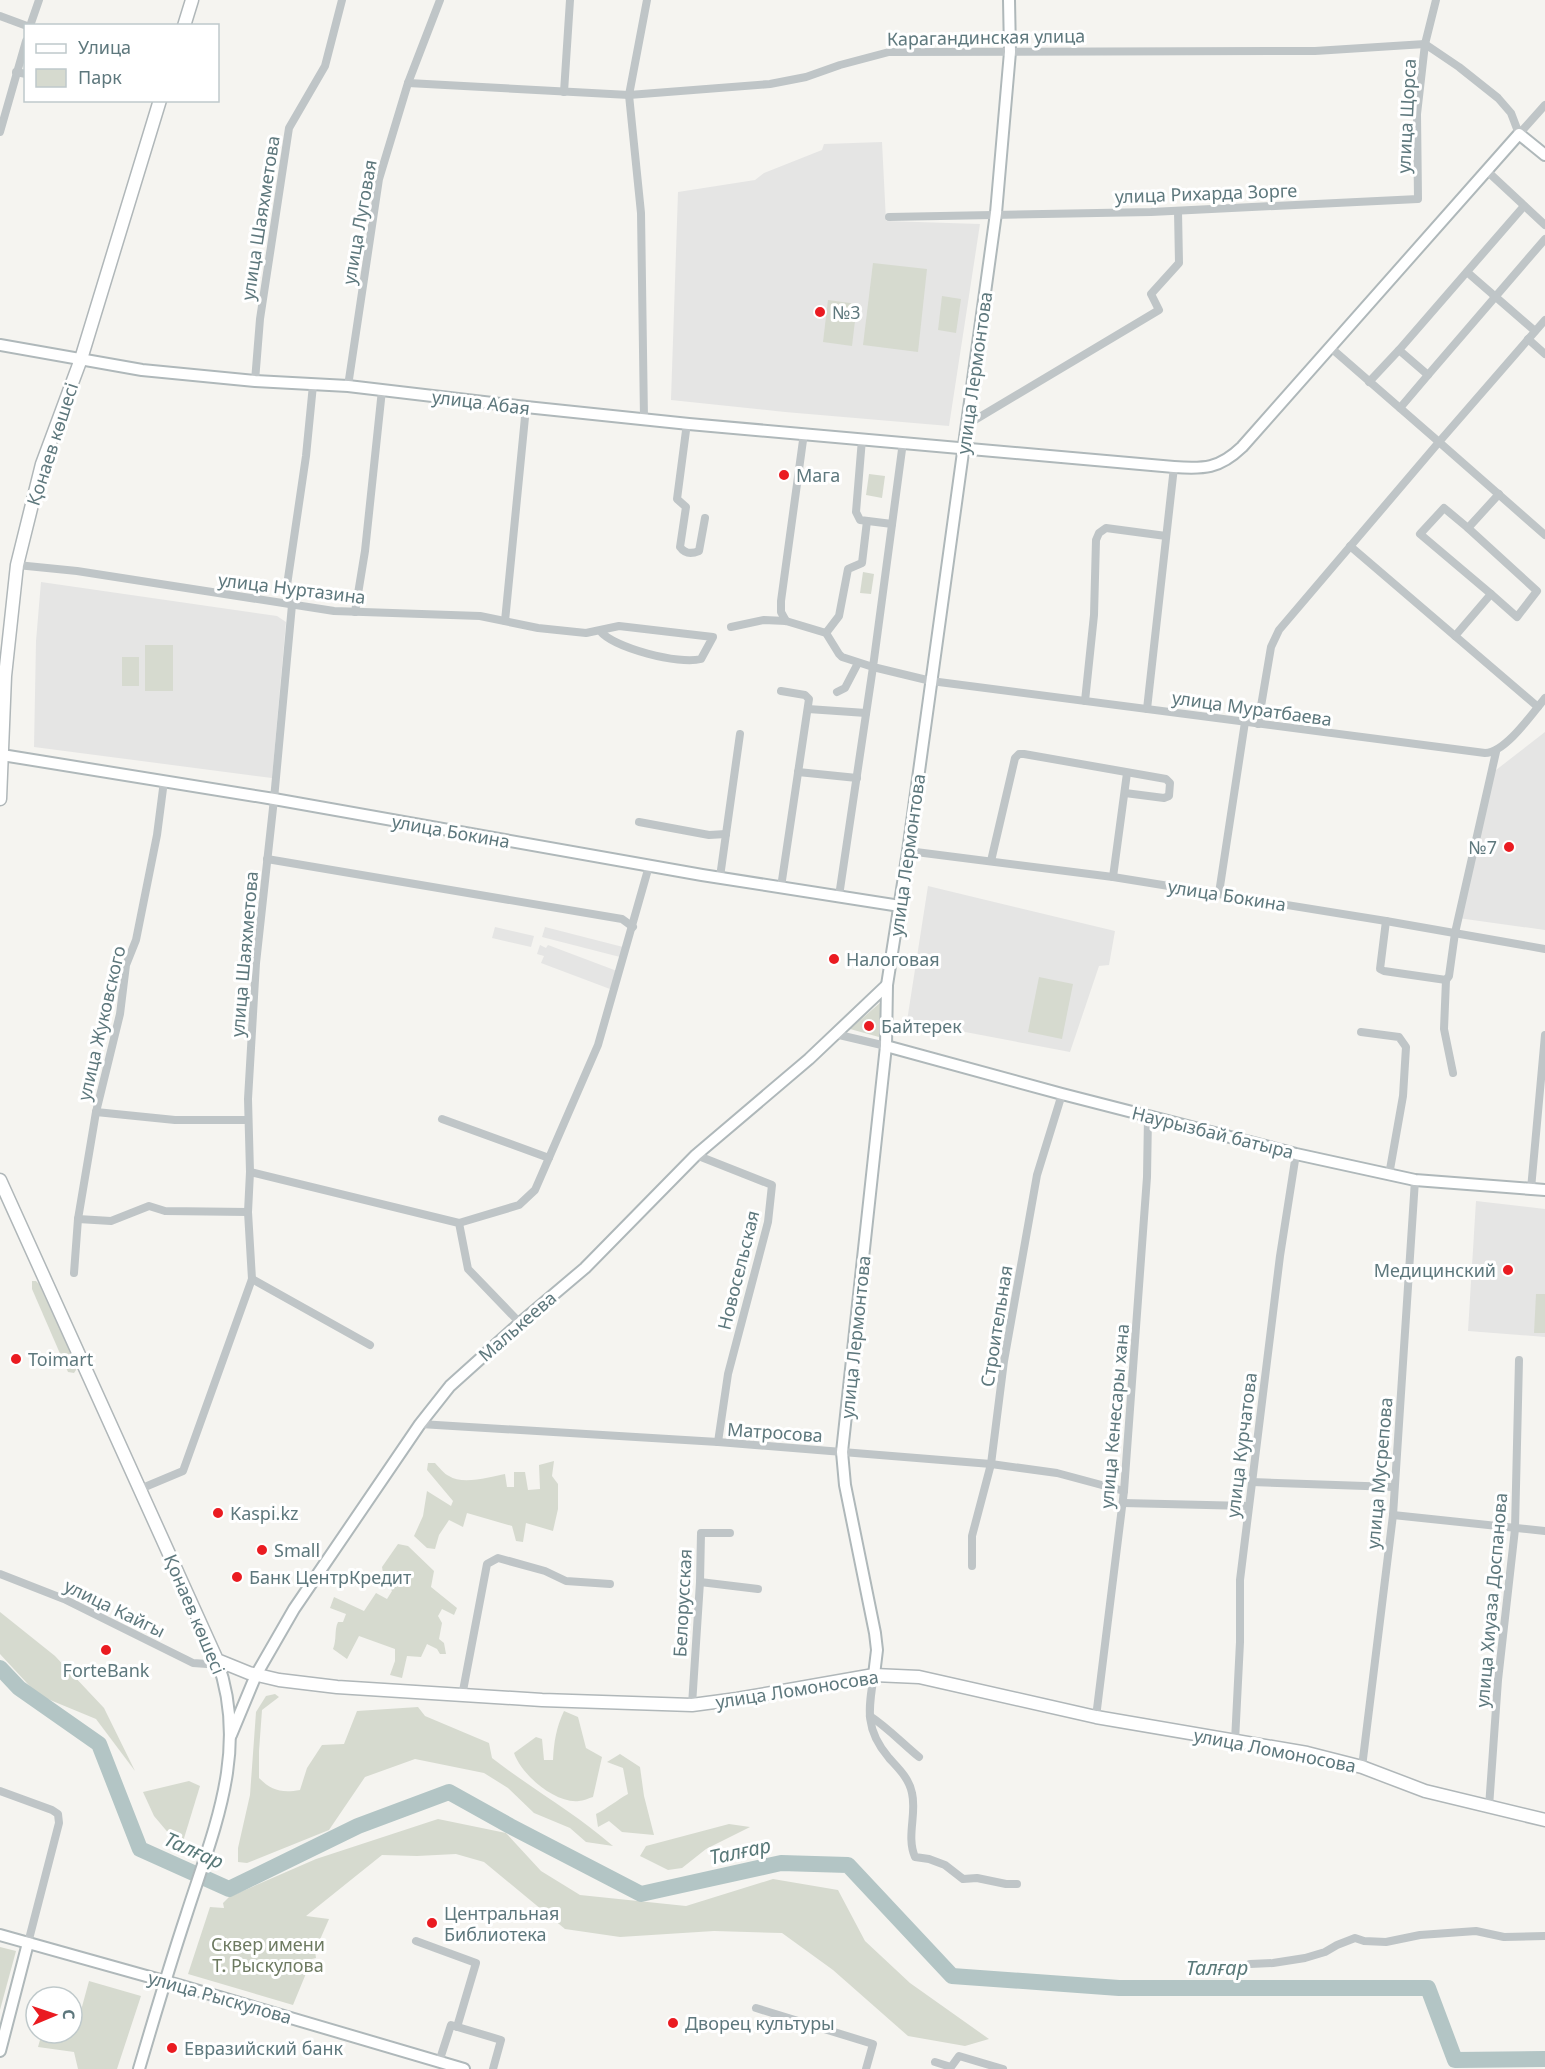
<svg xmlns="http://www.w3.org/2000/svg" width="1545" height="2069" viewBox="0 0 1545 2069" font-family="'Noto Sans',sans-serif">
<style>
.built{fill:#e5e5e4}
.green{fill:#d6dacf}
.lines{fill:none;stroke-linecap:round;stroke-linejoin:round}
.river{stroke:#b3c5c5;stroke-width:16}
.secondary-casing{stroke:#afb8ba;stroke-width:14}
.primary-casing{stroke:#b0b7b9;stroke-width:15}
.street{stroke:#bfc5c7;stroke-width:8}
.secondary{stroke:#fff;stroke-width:10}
.primary{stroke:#fff;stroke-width:12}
.poi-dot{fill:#ea1b21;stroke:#fff;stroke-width:2}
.labels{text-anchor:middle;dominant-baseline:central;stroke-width:6;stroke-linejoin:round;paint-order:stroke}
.street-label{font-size:18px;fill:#5e787d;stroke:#fff}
.poi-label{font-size:18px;fill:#5e787d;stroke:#fff;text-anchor:start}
.park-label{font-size:18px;fill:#6d7a61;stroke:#fff}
.water-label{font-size:20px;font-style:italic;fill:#597979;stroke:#fff}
</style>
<rect width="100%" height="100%" fill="#f5f4f0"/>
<g class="built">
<polygon points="882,142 886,221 980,224 949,426 785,412 671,400 678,192 755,180 764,173 822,150 824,144"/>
<polygon points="41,582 277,616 286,622 272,778 34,747 36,641"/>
<polygon points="1545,732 1545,930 1458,918 1487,777"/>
<polygon points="928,886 1115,931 1109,965 1099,966 1070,1052 907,1021"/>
<polygon points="495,927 534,936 531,947 492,938"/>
<polygon points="545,927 623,947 620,957 542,937"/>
<polygon points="540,945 546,948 548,945 617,971 610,989 541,963 544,956 537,954"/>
<polygon points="1476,1201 1545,1209 1545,1337 1468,1331"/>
</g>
<g class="green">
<polygon points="873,263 927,269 918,352 863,345"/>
<polygon points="942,296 961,299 956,333 938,330"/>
<polygon points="828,300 857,304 852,346 823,342"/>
<polygon points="869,474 885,476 882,498 866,495"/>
<polygon points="863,572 874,574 871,594 860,593"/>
<rect x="145" y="645" width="28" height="46"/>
<rect x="122" y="657" width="17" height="29"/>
<polygon points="1039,977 1073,984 1062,1039 1028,1032"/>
<polygon points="881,1002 879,1037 850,1029"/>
<polygon points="32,1281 36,1281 39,1284 76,1364 76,1370 74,1373 68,1372 32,1289"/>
<polygon points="1536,1294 1545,1294 1545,1333 1534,1333"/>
<path d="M554,1461L552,1476L558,1484V1509L553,1531L526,1523L523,1542L516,1541L512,1526L467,1513L463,1527L449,1520L439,1535L435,1549L427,1548L414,1536L423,1516L427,1491L451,1506L453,1501L427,1470L428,1463H435C439,1467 444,1474 449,1476C462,1485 491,1477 505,1474L507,1487H514V1472H525L528,1490L540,1489L539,1465Z"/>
<path d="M398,1544L408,1546L434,1571L431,1587L457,1608L454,1615L442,1609L438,1616L442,1623L439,1639L444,1643L446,1654H440L437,1649L427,1644L421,1657L407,1656L402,1678L390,1675L395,1661V1649L359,1636L347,1659L333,1649C337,1640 334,1630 338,1622H343L346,1614L330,1608L334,1597L364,1611L376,1593L387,1599L392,1591L384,1579L382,1567Z"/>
<polygon points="0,1612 55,1656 104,1708 135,1771 96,1719 38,1695 0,1654"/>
<path d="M275,1694L279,1697L262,1710L259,1751V1778C272,1791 282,1793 300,1790L307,1768L322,1745L344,1744L357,1711L418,1707L425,1716L489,1743L492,1758C532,1789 575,1813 613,1846L586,1842L570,1828L534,1813L508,1788L484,1773L415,1759L365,1777L329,1830L247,1863L238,1862V1848L250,1795L256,1712L266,1696Z"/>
<path d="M564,1711L578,1717L586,1748L602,1757L593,1797C589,1798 583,1801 579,1801C555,1804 521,1774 514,1753L536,1737L542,1739L544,1760H553C554,1742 556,1728 564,1711Z"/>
<path d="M620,1754L640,1767L644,1796L654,1835L622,1832L609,1821L598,1827L596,1814C608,1808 617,1800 628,1794L623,1768L607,1762Z"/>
<polygon points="189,1781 200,1786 181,1848 154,1816 143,1792"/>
<polygon points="438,1819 506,1833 541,1871 580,1895 686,1906 773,1879 838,1890 865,1941 910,1983 989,2039 965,2046 908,2036 833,1970 782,1933 714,1931 620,1937 565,1929 484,1862 456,1854 417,1856 382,1855 306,1916 329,1919 315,1951 316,1958 312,1959 293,2005 188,1974 210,1907 224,1908 223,1903 229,1897 316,1859"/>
<polygon points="729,1824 750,1827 706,1849 682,1868 668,1870 640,1856 646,1846"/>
<polygon points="0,1947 16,1951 0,2010"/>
<polygon points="89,1981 141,1996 117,2069 78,2069 74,2052 38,2047 42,2033 72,2033 72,2012 80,2014"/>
</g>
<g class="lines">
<polyline class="river" points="0,1668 19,1688 99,1744 140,1849 229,1889 358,1826 449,1792 510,1826 641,1894 781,1863 848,1865 952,1976 1119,1988 1428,1988 1455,2060 1545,2059"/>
<defs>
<g id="secondary">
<path d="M0,345L142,370L255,381L348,386L526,407L689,424L1174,467C1204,469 1219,469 1242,447L1519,134L1545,155"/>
<polyline points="2,755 274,799 702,875 900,906"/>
<polyline points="886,1046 1062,1094 1296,1154 1415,1180 1545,1190"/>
<polyline points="874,1675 877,1650 875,1633 845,1485 842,1452 886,1046 887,985 908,851 996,213 1010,52 1009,0"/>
<polyline points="231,1735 256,1675 294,1609 420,1424 450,1386 520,1323 585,1268 696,1155 809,1059 887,985"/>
<polyline points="0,1935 182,1986 464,2069"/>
<polyline points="0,2051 28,1943"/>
<path d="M139,2069C154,2018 169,1967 186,1916C213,1831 250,1750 217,1660"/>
</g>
<g id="primary">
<polyline points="184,26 192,0"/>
<polyline points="0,799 5,676 17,565 42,464 81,359 160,100"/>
<polyline points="0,1180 217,1660 249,1673 279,1680 337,1687 542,1700 692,1705 737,1699 874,1675 919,1677 1096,1717 1307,1753 1362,1767 1425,1791 1545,1820"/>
</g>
</defs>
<use href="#secondary" class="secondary-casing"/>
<use href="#primary" class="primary-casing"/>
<g class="street">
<polyline points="0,16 27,26"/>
<polyline points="30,26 39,0"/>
<polyline points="16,72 26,74"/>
<polyline points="408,83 629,95 770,84 806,77 840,65 889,52 1315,51 1425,44 1459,67 1498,98 1511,113 1519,134 1545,105"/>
<polyline points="564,92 570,0"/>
<polyline points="0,132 26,41"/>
<polyline points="1487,171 1545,225"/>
<polyline points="1524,206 1399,350 1428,375 1545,239"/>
<polyline points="889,217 1151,212 1418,199 1417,114 1425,44 1436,0"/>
<polyline points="1467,272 1535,331"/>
<polyline points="1545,320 1439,442 1545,535"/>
<polyline points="1528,339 1545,354"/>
<polyline points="255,381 260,319 289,128 325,66 342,0"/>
<polyline points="1369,382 1399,350"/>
<polyline points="348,386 379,179 408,83 440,0"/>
<polyline points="1400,408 1428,375"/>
<polyline points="644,419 641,213 629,95 647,0"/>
<path d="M687,423L677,499L686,507L680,547C685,554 692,554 699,551L705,518"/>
<polyline points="968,424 1159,310 1151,294 1179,263 1178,211"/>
<polyline points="862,439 856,512 860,520 892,524"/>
<path d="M903,442L873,667L931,681L1485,753C1505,753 1532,714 1545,698"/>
<polyline points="1468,528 1444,508 1420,534 1491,594"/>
<polyline points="1350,546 1538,707"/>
<path d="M17,565L77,571L334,611L480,616L538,628L586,633L619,626L713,637L701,659C679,665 614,648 600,631"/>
<polyline points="355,612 365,551 382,390"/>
<polyline points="505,621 526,407"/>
<polyline points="786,621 781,612 781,601 804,433"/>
<polyline points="731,627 764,620 786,621 826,633 839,654 842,657 873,667 839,896"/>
<polyline points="826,633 839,616 848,569 862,563 867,521"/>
<polyline points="1455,636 1491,594 1517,617 1537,591 1468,528 1499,494"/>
<polyline points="781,691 805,695 809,699 781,887"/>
<polyline points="837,692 845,688 858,663"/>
<polyline points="1085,701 1094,615 1096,540 1099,533 1106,528 1166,536"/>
<polyline points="808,709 866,713"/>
<polyline points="1147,709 1174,467"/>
<polyline points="1258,724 1271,647 1279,630 1439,442 1331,348"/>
<polyline points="798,772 857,778"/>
<polyline points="639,822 709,835 726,834"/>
<polyline points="908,851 1113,877 1386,921 1545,949"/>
<polyline points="267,859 622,919 633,927"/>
<polyline points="991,861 1015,758 1019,754 1024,754 1166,779 1170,783 1169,796 1164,798 1125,793"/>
<polyline points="720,877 740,734"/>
<polyline points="1113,877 1127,773"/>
<polyline points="1219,893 1245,722"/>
<polyline points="1386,921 1380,969 1384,971 1446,980"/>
<polyline points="1361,1032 1399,1037 1406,1047 1403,1096 1389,1175"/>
<polyline points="835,1034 886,1046"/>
<polyline points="1453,1073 1444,1029 1446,980 1449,976 1455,933 1496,752"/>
<polyline points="96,1112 175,1120 247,1120"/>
<polyline points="442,1119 549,1158"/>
<polyline points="696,1155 772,1185 768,1222 728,1374 718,1442"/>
<polyline points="250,1172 459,1223 468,1269 520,1323"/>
<polyline points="1531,1189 1545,1035"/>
<polyline points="78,1219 111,1221 149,1206 165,1211 248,1212"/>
<polyline points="459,1223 519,1205 535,1190 598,1045 649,866"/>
<polyline points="74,1273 78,1219 96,1112 120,1014 126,965 136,940 157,835 164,781"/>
<polyline points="252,1279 370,1345"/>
<polyline points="420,1424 718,1442 991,1464 1057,1473 1124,1491"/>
<polyline points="1252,1482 1394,1487"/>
<polyline points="140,1489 183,1471 252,1279 248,1212 250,1172 248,1099 256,963 274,799 292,605 286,592 306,456 313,385"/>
<polyline points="1123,1503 1248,1506"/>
<polyline points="1393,1515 1545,1531"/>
<polyline points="972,1566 972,1536 991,1464 1004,1361 1037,1175 1062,1094"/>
<polyline points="0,1574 64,1599 193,1663 207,1664 217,1660"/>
<polyline points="700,1582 758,1589"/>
<path d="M874,1675C868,1710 865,1730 889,1758C898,1768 909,1778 912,1793C917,1814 906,1836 915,1857L929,1859L945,1865L963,1879L977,1878L1006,1884H1017"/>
<polyline points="462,1696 487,1564 498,1558 545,1571 566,1581 610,1584"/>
<polyline points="692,1705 700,1582 701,1533 730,1533"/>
<path d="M870,1716C888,1728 902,1743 919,1757"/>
<polyline points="1096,1717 1124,1491 1147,1177 1148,1116"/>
<polyline points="1235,1741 1240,1642 1240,1580 1280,1256 1296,1154"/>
<polyline points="1362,1767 1393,1515 1415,1180"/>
<polyline points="0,1791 52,1810 58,1814 59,1823 28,1943"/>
<polyline points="1489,1807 1498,1680 1515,1529 1519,1360"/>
<polyline points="416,1941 476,1963 457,2027"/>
<polyline points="1250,1964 1273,1963 1305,1958 1325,1952 1337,1945 1355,1938 1364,1941 1386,1942 1420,1935 1476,1931 1504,1937 1545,1936"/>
<polyline points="756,2008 873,2044 866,2069"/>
<polyline points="439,2062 451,2025 501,2040 493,2069"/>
<polyline points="935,2062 951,2067 959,2056 1003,2069"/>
</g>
<use href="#secondary" class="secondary"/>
<use href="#primary" class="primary"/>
</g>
<g class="poi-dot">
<circle cx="820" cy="312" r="6"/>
<circle cx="784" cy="475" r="6"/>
<circle cx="1509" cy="847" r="6"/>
<circle cx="834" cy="959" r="6"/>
<circle cx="869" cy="1026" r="6"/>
<circle cx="1508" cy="1270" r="6"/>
<circle cx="16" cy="1359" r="6"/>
<circle cx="218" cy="1513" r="6"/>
<circle cx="262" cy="1550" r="6"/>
<circle cx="237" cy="1577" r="6"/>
<circle cx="106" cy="1650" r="6"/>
<circle cx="432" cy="1923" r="6"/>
<circle cx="673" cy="2023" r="6"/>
<circle cx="172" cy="2048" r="6"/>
</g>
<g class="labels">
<g class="street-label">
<text transform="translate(986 37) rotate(-1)">Карагандинская улица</text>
<text transform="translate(1406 116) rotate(-87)">улица Щорса</text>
<text transform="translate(1206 193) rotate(-2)">улица Рихарда Зорге</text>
<text transform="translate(260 218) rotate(-81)">улица Шаяхметова</text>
<text transform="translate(359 222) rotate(-80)">улица Луговая</text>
<text transform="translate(974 373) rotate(-82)">улица Лермонтова</text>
<text transform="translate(481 402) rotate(7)">улица Абая</text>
<text transform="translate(52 444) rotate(-72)">Қонаев көшесі</text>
<text transform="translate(292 588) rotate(7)">улица Нуртазина</text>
<text transform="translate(1252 708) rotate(8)">улица Муратбаева</text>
<text transform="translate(451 831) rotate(10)">улица Бокина</text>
<text transform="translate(907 855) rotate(-82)">улица Лермонтова</text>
<text transform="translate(1227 895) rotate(9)">улица Бокина</text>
<text transform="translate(244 954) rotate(-85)">улица Шаяхметова</text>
<text transform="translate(101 1023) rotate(-77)">улица Жуковского</text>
<text transform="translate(1213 1132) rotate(14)">Наурызбай батыра</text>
<text transform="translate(738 1270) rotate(-76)">Новосельская</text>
<text transform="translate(517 1326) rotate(-41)">Малькеева</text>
<text transform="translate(996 1326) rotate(-81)">Строительная</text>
<text transform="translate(855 1337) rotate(-84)">улица Лермонтова</text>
<text transform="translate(1114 1416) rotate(-85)">улица Кенесары хана</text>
<text transform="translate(775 1432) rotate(4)">Матросова</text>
<text transform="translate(1241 1445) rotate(-83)">улица Курчатова</text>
<text transform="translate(1379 1473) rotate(-85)">улица Мусрепова</text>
<text transform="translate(1491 1600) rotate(-85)">улица Хиуаза Доспанова</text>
<text transform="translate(682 1603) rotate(-87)">Белорусская</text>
<text transform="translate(115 1608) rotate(26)">улица Кайгы</text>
<text transform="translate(195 1614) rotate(67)">Қонаев көшесі</text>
<text transform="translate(797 1689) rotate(-9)">улица Ломоносова</text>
<text transform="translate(1275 1750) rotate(11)">улица Ломоносова</text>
<text transform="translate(220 1997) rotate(16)">улица Рыскулова</text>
</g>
<g class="poi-label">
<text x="832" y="312">№3</text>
<text x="796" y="475">Мага</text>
<text x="1497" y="847" text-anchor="end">№7</text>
<text x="846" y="959">Налоговая</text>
<text x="881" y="1026">Байтерек</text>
<text x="1496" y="1270" text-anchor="end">Медицинский</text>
<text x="28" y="1359">Toimart</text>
<text x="230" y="1513">Kaspi.kz</text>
<text x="274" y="1550">Small</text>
<text x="249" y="1577">Банк ЦентрКредит</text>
<text x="106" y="1670" text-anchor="middle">ForteBank</text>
<text x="444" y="1913">Центральная<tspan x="444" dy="21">Библиотека</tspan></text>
<text x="685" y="2023">Дворец культуры</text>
<text x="184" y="2048">Евразийский банк</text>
</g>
<g class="park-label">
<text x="268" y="1944">Сквер имени<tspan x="268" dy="21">Т. Рыскулова</tspan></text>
</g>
<g class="water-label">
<text transform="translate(194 1850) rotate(24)">Талғар</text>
<text transform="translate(740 1851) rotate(-12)">Талғар</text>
<text x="1217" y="1967">Талғар</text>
</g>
</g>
<rect x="24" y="24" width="195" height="78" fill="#ffffff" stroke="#bfc9cb" stroke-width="1.5"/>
<rect x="36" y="44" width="30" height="9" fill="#ffffff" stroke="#bfc9cb" stroke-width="1.5"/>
<text x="78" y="54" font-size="18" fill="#5e787d">Улица</text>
<rect x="36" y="69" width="30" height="18" fill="#d6dacf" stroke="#bfc9cb" stroke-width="1.5"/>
<text x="78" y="84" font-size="18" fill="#5e787d">Парк</text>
<g transform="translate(54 2015) rotate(88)"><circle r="28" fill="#ffffff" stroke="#bfc9cb" stroke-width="1.5"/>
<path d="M0-4.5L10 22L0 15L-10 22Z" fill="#ea1b21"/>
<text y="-9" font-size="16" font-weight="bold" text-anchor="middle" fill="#5e787d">С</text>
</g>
</svg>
